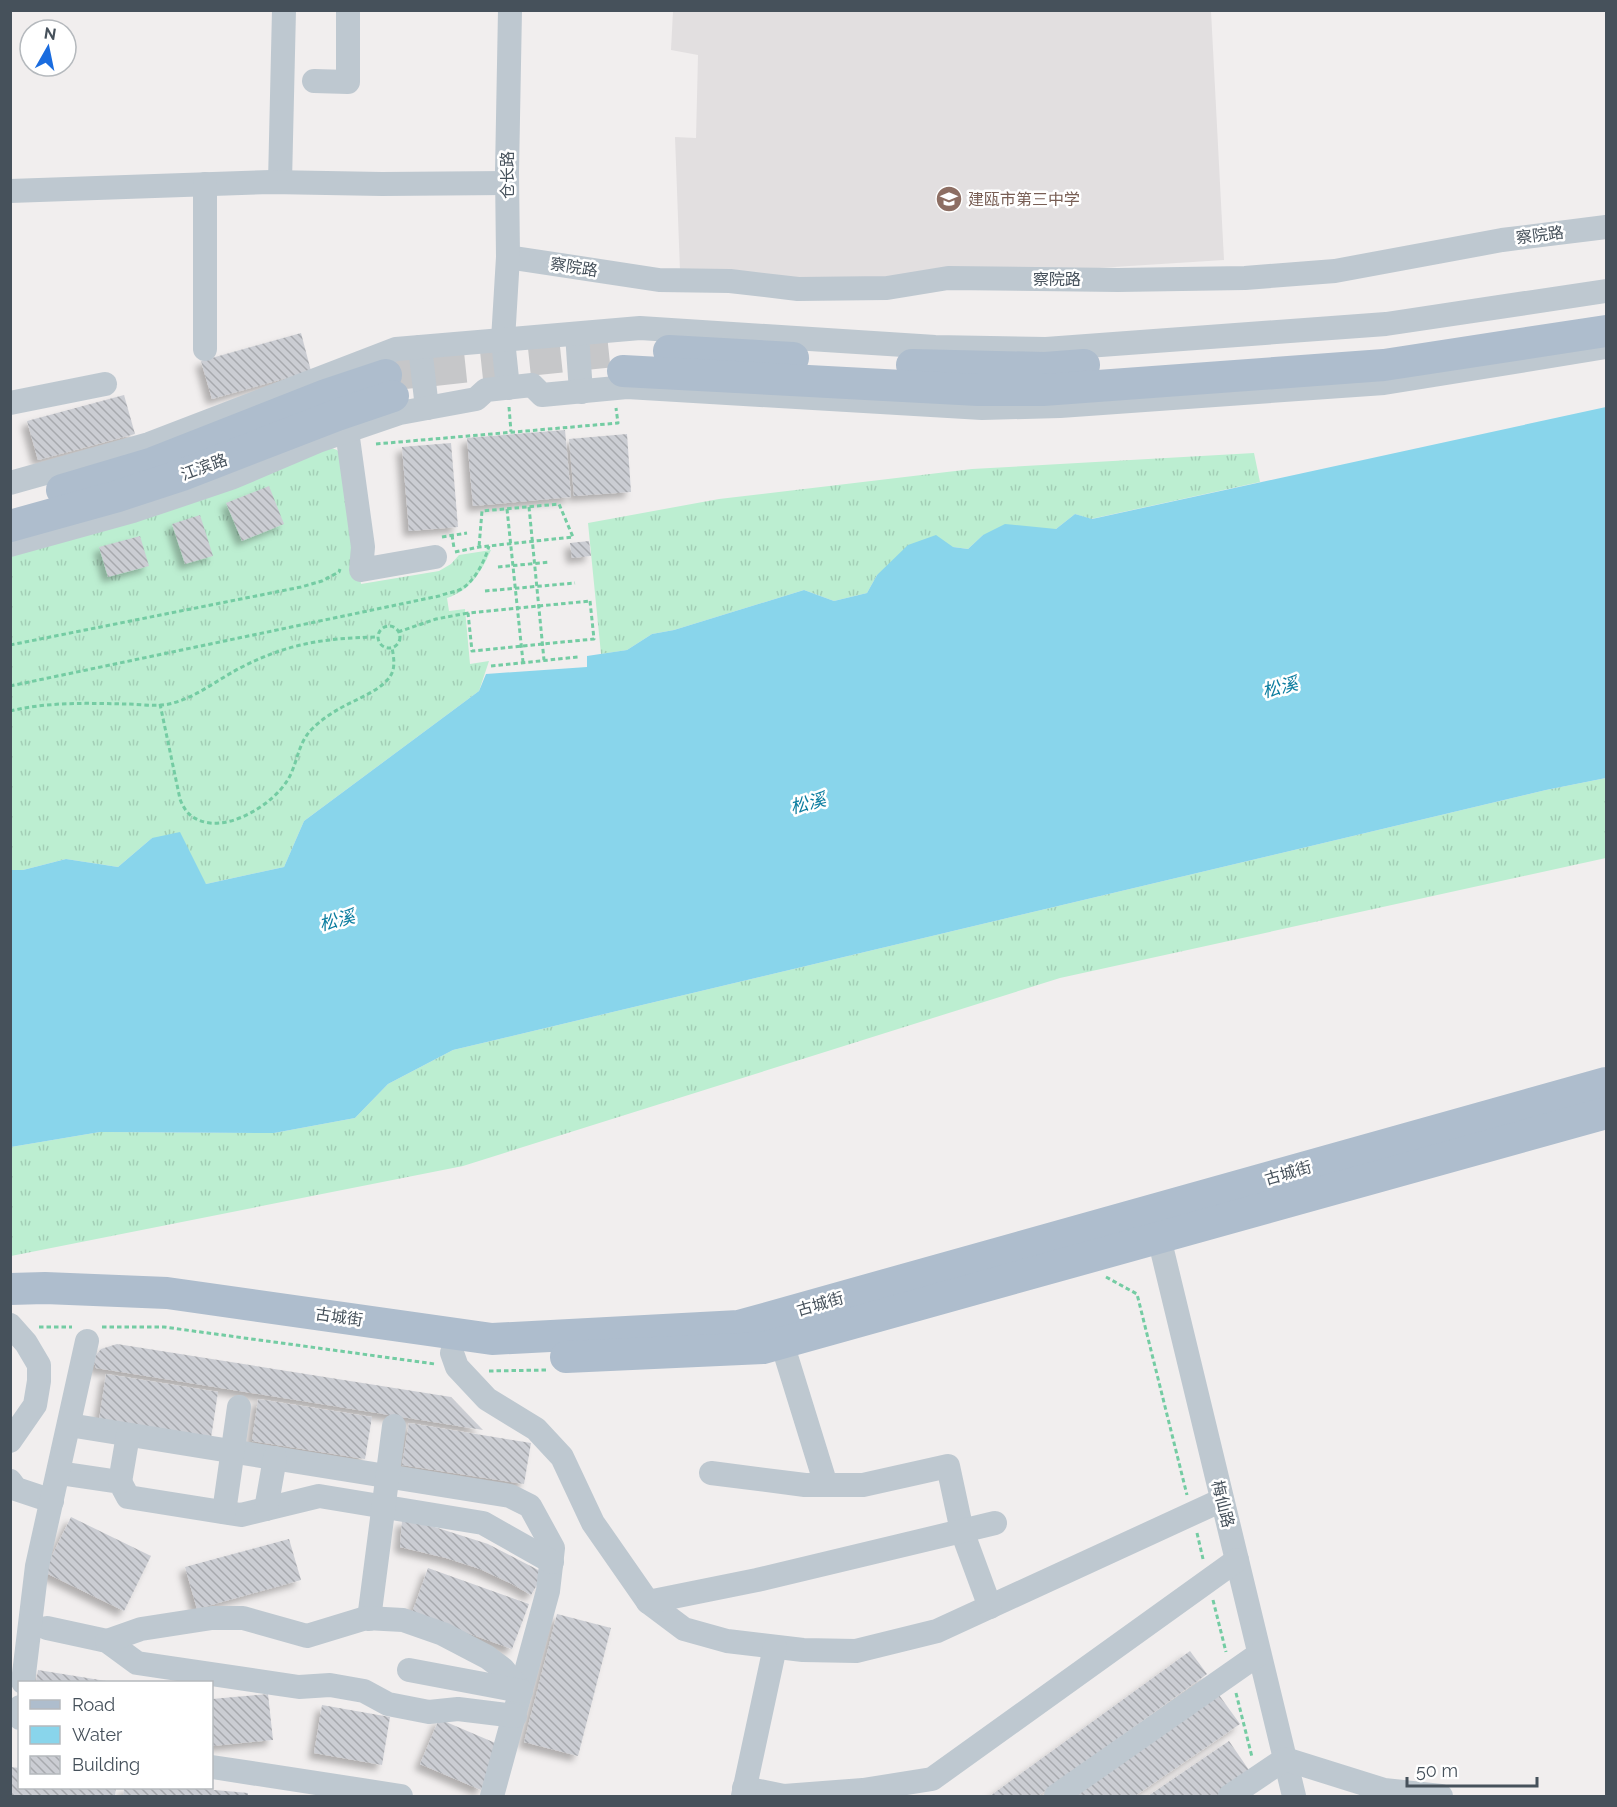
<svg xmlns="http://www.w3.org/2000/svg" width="1617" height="1807" viewBox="0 0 1617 1807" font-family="Raleway,'Noto Sans SC',sans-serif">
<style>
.education{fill:#e2dfe0}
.grass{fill:url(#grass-tufts)}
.water{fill:#89d5eb}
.building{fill:url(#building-back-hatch);filter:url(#shadow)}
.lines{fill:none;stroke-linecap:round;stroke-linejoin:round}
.major-tunnel{stroke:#c6c7c9;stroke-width:32;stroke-dasharray:32 16;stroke-linecap:butt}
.path{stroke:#74cca3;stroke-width:3;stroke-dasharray:4.5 3;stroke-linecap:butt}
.minor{stroke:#bec8d0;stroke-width:24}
.major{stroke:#aebdcd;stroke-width:32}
.labels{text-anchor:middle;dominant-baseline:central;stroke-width:5;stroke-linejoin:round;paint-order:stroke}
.street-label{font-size:16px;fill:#46515b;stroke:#fff}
.education-label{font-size:16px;fill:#785e54;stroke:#fff;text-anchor:start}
.water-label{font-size:18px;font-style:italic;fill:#0d7ea0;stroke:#fff}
</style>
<defs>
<pattern id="grass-tufts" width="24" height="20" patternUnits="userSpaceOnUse" patternTransform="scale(1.5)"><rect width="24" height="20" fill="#bceed1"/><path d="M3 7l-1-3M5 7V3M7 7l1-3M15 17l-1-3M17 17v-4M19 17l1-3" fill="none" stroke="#a3ceb6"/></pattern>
<pattern id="building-back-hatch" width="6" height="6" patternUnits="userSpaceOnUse" patternTransform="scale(1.5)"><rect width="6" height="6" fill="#cbcdd3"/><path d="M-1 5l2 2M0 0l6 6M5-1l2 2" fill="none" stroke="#a7a9ae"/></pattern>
<filter id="shadow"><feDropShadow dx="-5.5" dy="5.5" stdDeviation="3" flood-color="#0004"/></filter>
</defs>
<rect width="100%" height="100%" fill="#f1eeee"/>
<polygon class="education" points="673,11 1211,11 1224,260 1067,270 881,280 799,280 680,271 675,137 696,138 698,55 671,50"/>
<g class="grass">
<path d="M324,445L337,450L347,462L361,584L439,571L451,564L459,555L491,550C481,572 471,590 447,598L449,611L465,609L470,664L489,661L479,691L304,821L284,867L206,884L152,838L118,867L66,859L23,870H11V548Z"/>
<polygon points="1254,453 1260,482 1091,519 1075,514 1056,529 983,535 968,549 953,547 877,575 867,593 834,601 804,590 674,630 652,634 627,650 601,654 588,523 719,499 972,469"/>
<polygon points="1606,778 1606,858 1060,978 463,1166 11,1256 11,1147 100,1132 274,1133 355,1118 388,1084 453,1050 1546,790"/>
</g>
<polygon class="water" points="1606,407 1606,778 1546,790 453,1050 388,1084 355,1118 274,1133 100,1132 11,1147 11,870 23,870 66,859 118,867 152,838 180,832 206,884 284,867 304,821 479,691 486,674 587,667 587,656 627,650 652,634 674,630 804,590 834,601 867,593 877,575 908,545 936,535 953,547 968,549 983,535 1005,524 1056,529 1075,514 1092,519"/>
<g class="building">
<polygon points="301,333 311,371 212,399 201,361"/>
<polygon points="124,395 135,434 38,460 27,421"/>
<polygon points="565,430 571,497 473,506 467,438"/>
<polygon points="627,434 631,492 574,496 569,439"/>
<polygon points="451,443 458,527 409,531 402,447"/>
<polygon points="269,486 284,524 242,541 226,503"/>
<polygon points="200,515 213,556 185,564 172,524"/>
<polygon points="140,536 149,566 108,577 99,547"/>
<polygon points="589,541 591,556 572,558 570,543"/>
<polygon points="117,1344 451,1397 483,1430 96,1368 93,1359 101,1349"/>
<polygon points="106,1374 218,1392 211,1438 99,1420"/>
<polygon points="258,1399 372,1417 365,1459 252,1441"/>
<polygon points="409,1423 531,1443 524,1484 402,1465"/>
<polygon points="71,1517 151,1556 124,1611 44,1572"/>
<polygon points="402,1520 425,1524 488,1544 544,1573 531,1595 512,1584 480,1569 446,1558 400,1547"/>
<polygon points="289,1539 301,1580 197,1609 185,1567"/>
<polygon points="428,1568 529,1604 512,1649 412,1613"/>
<polygon points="557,1614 611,1628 578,1756 524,1742"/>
<polygon points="1190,1651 1207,1674 1038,1796 990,1796"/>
<polygon points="38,1670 106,1681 106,1682 36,1682"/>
<polygon points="268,1694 273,1740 212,1746 212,1699"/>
<polygon points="1219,1695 1240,1724 1135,1796 1072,1796"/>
<polygon points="322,1705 390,1717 382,1765 314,1753"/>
<polygon points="439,1719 500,1745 481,1790 420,1764"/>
<polygon points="1229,1741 1251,1773 1218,1796 1148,1796"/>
<polygon points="10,1767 20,1768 20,1788 116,1788 115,1796 10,1796"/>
<polygon points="124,1788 192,1788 248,1793 248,1796 123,1796"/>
</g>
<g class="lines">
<polyline class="major-tunnel" points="386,375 623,350"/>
<g class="path">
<polyline points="509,407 511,432"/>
<polyline points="376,444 618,423 616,408"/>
<polyline points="529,507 544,660"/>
<polyline points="507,509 523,662"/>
<polyline points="452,535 454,548"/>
<polyline points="442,537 467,533"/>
<polyline points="455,552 479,547 573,537 559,504 482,511 479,547"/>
<polyline points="498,567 550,562"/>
<polyline points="485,591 575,583"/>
<polygon points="590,601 594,639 472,651 468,613"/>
<circle cx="389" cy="637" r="11"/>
<polyline points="398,632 436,619 468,613"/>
<polyline points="10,645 301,587 322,581 339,572 340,569"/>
<polyline points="491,666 578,657"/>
<path d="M10,686L439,596C446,593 457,592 463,588C476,579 485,560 489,546"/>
<path d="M160,704L180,799C185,813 194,821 210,823C237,826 273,803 287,781C298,764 297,743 313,728C320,721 330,714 339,709C355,699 388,689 393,670C395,662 393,654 392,647"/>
<path d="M10,711C47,702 86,703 124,704C138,704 155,707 169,704C196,698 218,679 242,667C289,643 326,638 378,637"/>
<polyline points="1106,1277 1137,1294 1187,1495"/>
<polyline points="39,1327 72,1327"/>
<polyline points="102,1327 164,1327 435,1364"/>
<polyline points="489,1371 546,1370"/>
<polyline points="1197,1533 1203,1559"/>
<polyline points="1213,1600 1226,1652"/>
<polyline points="1236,1693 1252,1757"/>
</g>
<g class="minor">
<polyline points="314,81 348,82 348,10"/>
<polyline points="280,182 284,10"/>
<polyline points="10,191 271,182 382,184 507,183"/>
<polyline points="508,257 659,280 730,281 798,289 887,288 948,278 1118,280 1245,278 1335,271 1502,240 1606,227"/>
<polyline points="577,334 581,392"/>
<polyline points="420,347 427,408"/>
<polyline points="205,349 205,184"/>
<polyline points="508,388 503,340 508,257 507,172 510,10"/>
<polyline points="10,403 105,384"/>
<polyline points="347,431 363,547 361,570 435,557"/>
<polyline points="10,483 149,444 396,349 640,328 935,347 1046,349 1386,324 1606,291"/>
<polyline points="10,545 133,511 231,478 318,441 400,413 476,399 486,390 532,385 542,395 627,387 982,408 1060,406 1384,383 1606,347"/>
<polyline points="1155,1221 1294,1796"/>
<polyline points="10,1325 26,1343 39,1365 39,1381 35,1405 10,1441"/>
<polyline points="782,1343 826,1485"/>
<polyline points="452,1353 457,1367 487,1399 536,1429 562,1457 593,1523 648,1602 684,1629 727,1641 803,1650 856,1651 937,1631 1222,1500"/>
<polyline points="69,1425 510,1496 530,1506 553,1548 548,1591 492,1796"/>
<polyline points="59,1473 120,1482 128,1497 241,1515 319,1496 483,1523 552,1562"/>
<polyline points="711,1473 805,1485 863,1485 948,1466 962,1531 990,1607"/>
<polyline points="10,1481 16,1489 52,1501"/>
<polyline points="120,1482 128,1435"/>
<polyline points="266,1509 275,1458"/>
<polyline points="224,1512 239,1407"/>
<polyline points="648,1602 757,1580 995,1523"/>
<polyline points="369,1619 394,1426"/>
<polyline points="47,1628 107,1641 137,1663 299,1687 330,1685 364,1691 388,1704 429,1712 458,1709 515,1716"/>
<polyline points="107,1641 141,1629 212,1618 243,1618 307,1636 366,1618 403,1620 443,1634 487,1657 503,1669 521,1691"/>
<polyline points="409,1670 521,1691"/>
<polyline points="23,1682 37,1566 87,1341"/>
<polyline points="20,1707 20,1718"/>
<polyline points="212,1767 401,1796"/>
<polyline points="744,1788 784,1796 863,1790 932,1779 1237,1560"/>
<polyline points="743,1796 775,1647"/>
<polyline points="1056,1796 1259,1654"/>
<polyline points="1230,1796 1285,1759 1384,1790 1441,1796"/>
</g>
<g class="major">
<polyline points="669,351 793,358"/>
<polyline points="912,365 1045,368 1084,365"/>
<polyline points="623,371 978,390 1043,390 1384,365 1606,331"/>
<polyline points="62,490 153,463 326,395 386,375"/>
<polyline points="10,526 118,496 182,475 337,415 393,396"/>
<polyline points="10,1289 45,1288 167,1293 492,1339 739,1326 1606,1083"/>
<polyline points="566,1357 763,1348 1606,1113"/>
</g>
</g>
<defs>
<symbol id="school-disc" viewBox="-11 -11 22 22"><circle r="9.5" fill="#8d6e63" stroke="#fff"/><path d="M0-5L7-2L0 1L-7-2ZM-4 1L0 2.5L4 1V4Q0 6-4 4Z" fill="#fff"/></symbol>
</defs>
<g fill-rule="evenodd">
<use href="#school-disc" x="934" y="184" width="30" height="30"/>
</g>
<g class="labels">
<g class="street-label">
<text transform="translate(507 175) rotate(-90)">仓长路</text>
<text transform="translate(1540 235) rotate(-7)">察院路</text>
<text transform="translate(574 267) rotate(9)">察院路</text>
<text x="1057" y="279">察院路</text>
<text transform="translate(204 467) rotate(-20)">江滨路</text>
<text transform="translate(1288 1173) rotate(-16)">古城街</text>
<text transform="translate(820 1304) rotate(-16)">古城街</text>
<text transform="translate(339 1317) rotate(8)">古城街</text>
<text transform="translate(1223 1504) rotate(76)">梅仙路</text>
</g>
<g class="education-label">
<text x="968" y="199">建瓯市第三中学</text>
</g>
<g class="water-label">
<text transform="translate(1280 687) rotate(-14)">松溪</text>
<text transform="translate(808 803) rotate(-14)">松溪</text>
<text transform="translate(337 920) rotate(-14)">松溪</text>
</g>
</g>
<rect width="1617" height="1807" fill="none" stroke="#46515b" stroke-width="24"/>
<rect x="18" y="1681" width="195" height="108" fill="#ffffff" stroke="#b5b9bd" stroke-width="1.5"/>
<rect x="30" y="1700" width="30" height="9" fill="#aebdcd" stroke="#b5b9bd" stroke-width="1.5"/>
<text x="72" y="1711" font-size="18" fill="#46515b">Road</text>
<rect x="30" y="1726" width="30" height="18" fill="#89d5eb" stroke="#b5b9bd" stroke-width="1.5"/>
<text x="72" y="1741" font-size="18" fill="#46515b">Water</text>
<rect x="30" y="1756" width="30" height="18" fill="url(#building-back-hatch)" stroke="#b5b9bd" stroke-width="1.5"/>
<text x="72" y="1771" font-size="18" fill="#46515b">Building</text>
<g transform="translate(48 48) rotate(9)"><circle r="28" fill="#ffffff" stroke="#b5b9bd" stroke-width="1.5"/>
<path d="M0-4.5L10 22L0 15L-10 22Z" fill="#1a6cdf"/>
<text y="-9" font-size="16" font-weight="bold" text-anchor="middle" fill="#46515b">N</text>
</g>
<path d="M1407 1777v9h130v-9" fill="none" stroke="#46515b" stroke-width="3"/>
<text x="1416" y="1777" font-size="18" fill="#46515b" stroke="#ffffff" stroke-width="4.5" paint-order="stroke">50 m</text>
</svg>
